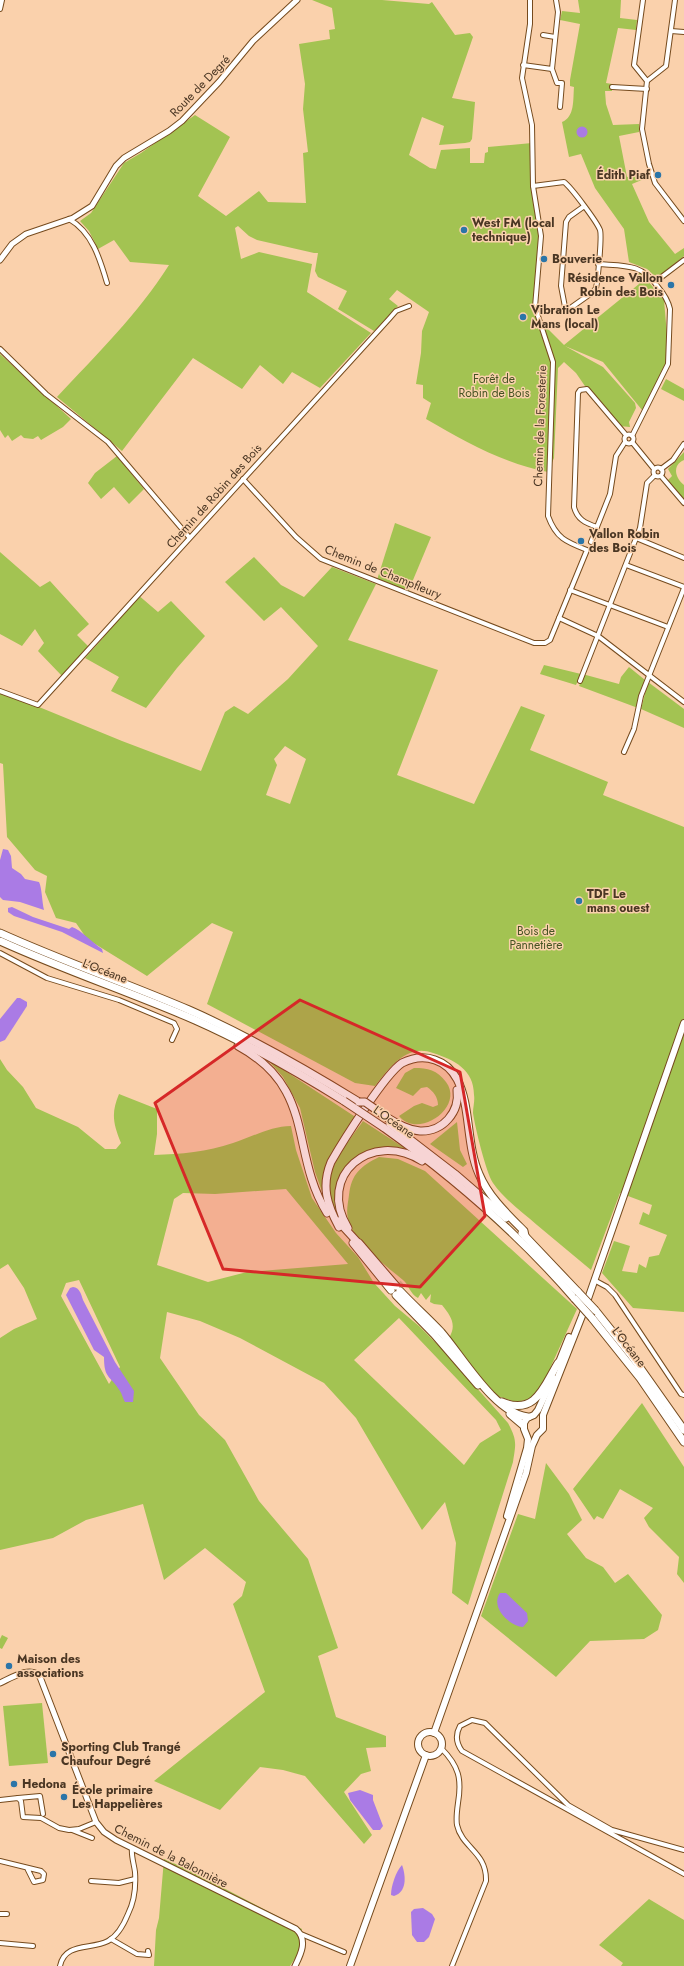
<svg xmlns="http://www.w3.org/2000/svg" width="684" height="1966" viewBox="0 0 684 1966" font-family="Jost,sans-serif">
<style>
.green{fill:#a3c352;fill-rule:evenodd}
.water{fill:#aa7be5}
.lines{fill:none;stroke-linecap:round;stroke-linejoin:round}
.motorway-tunnel{stroke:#d7b291;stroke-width:7;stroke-dasharray:7 3.5;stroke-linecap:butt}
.minor-casing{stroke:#764b1e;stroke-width:6}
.tertiary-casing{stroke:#764b1e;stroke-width:7}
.primary-casing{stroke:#764b1e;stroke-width:8}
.motorway-casing{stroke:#764b1e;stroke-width:9}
.minor{stroke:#fff;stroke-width:4}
.tertiary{stroke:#fff;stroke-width:5}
.primary{stroke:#fff;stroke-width:6}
.motorway{stroke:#fff;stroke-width:7}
.motorway-bridge-casing{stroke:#764b1e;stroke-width:9;stroke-linecap:butt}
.motorway-bridge{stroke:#fff;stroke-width:7}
.marked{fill:#d62828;fill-opacity:0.2;stroke:#d62828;stroke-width:3;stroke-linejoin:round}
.poi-dot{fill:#2b75a8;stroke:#fad1ac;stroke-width:1.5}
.labels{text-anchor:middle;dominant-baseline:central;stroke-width:3;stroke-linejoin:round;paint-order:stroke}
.street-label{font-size:12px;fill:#4a3623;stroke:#fad1ac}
.poi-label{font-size:12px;font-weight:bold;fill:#4a3623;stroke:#fad1ac;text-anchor:start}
.park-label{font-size:12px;fill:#465423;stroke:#fad1ac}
</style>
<rect width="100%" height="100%" fill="#fad1ac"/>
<g class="green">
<path d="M312,0H382L429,4L432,2L455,35L470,33L473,37L452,98L475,102L472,139L470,142L465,143L439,145L444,126L422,117L409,155L430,168L436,169L441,150L470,148V163H484L485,153L488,152V147L532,143V170L541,231L535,307L543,327L547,328L564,345L639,284L634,274L641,273L664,300L668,347L666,366L642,410L603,362L565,346L603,367L635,403L636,408L629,422L630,427L619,426L587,389L576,373L564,362L558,368L554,458L548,472C502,463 466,442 426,419L431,403L423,398V385L416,384L421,353L422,331L429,312L397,290L389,299L398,306L374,331L338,309L347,291L318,277L315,271L318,253H314L257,240L249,236L238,226L235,228L241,259L259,252L312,264L307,292L371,333L320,388L292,372L283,384L260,365L242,389L193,358L122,451L57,397C97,354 138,314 169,265L130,262L114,240L98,249L89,231L80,221L91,213L124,163L141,153L195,115L230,137L198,196L226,216L259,191L268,202L306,203L303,153L308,152L303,109L305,84L299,44L330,39L329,30L335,29L332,8Z"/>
<path d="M578,0H621L620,18L637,20L636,30L618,28L606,83L612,84V91H605L606,104L613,125L639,124V132L619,136L627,177L647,173L649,177L632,184L649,222L675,254L684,248V256L657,278L647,269L629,262L624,229L595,188L581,154L569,157L562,122C575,117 573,99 574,87L570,86V80L580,24L560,20L562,11L580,13Z"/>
<polygon points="0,354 71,419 63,427 41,440 38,436 33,439 24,438 21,435 12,441 8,435 5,438 0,430"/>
<polygon points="666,379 684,389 684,401 661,389"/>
<path d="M684,452V460C672,465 675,478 684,485V500L667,481L672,476L668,469Z"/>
<polygon points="117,456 144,489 129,504 114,487 101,499 88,483 95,473"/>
<polygon points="395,523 431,537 408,592 377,580"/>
<polygon points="0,552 40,587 50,581 89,624 77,635 89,647 62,676 38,651 44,643 35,629 22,646 0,634"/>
<path d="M254,557L281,585L304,597L332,567L376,584L348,640L438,670L397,775L474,804L521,706L545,715L530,750L608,782L603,795L684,827V1312L633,1308L602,1273L614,1241L630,1246L622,1271L637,1273L639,1264L646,1268L649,1257L659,1255L667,1235L639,1224L643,1212L649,1215L652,1205L620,1193L591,1270C573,1255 555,1240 537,1225C522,1212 505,1200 493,1183C486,1172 475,1127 473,1113C473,1107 475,1101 474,1095C474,1069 454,1060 433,1053C407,1043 389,1068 375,1086L355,1083L207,1004L233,932L212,923L147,976L87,939L76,923L56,918L45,892L47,876L35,870L7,837L3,764L0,763V691L122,741L201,771L225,712L234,706L248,714L288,679L318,646L281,607L264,621L225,582ZM285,746L306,759L290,804L266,795L277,765L274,759Z"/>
<polygon points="137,594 158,612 171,601 205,636 177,668 146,708 111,691 119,677 85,658 103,638 100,635"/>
<polygon points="544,665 581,674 576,685 540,674"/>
<polygon points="629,667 645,680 638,708 579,686 584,675 586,675 619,684 621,677"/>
<polygon points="648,682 684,709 684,728 641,709"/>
<path d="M0,1059L7,1070L23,1087L36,1108L78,1127L105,1149H116L121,1143C113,1123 111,1113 119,1094L157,1109V1134L154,1155C181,1154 207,1152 233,1143C252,1137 271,1126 291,1126L296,1150L312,1198L336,1233L358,1257L374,1283L395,1306L419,1326L442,1349L508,1423C517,1440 516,1443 513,1462L468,1605L452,1593L456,1543L445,1502L422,1530L356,1418L324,1383L240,1338L200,1321L167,1312L160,1358L199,1415L225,1440L259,1501L308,1559L338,1648L318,1656L336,1717L386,1736V1747L366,1748L371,1771L361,1774L344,1792L372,1835L364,1844L305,1776L283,1770L260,1767L220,1810L154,1781L265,1692L233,1604L242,1596L246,1582L205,1548L164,1580L143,1504L86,1520L53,1538L0,1550V1338L14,1329L37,1319L24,1288L8,1264L0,1269ZM286,1189L348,1264L247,1272L208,1282L157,1265L174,1199L183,1193L215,1194ZM79,1280L120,1367L109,1384L61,1296L66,1283ZM399,1318L496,1420L501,1430L480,1443L464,1465L354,1360Z"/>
<polygon points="267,1059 357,1118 323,1182 324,1197 315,1172 300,1108 283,1077"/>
<path d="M414,1068C428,1068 437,1070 446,1082C465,1107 418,1140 399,1116L414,1106L422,1103L433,1107L438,1105C438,1097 433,1091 427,1087L421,1088L413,1096L396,1088L405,1073Z"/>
<path d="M363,1121L406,1149C369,1141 362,1156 339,1182L345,1226C313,1182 337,1158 363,1121Z"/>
<polygon points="457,1122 460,1150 467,1164 463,1167 430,1144"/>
<path d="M379,1157L398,1159L425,1171L577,1309L542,1386L530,1399L516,1402L497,1396L468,1364L466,1358L449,1338C457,1325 451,1316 442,1305L434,1304L430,1302L431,1294L426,1300L421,1293L418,1298C410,1294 409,1285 403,1280C386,1266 353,1241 348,1219C346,1211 348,1203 349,1195C351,1174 361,1166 379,1157Z"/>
<polygon points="642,1403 684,1467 684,1583 677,1574 679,1557 649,1527 644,1518 653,1508 620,1489 603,1519 597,1516 594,1520 573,1489"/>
<polygon points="546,1463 569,1494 582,1520 567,1534 586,1558 603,1567 615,1583 628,1574 662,1615 658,1630 644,1639 590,1641 556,1677 481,1616 518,1514 535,1519"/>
<polygon points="2,1635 8,1638 2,1649 0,1648 0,1639"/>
<polygon points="42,1703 48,1763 9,1766 3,1706"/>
<polygon points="164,1859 187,1869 302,1929 299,1952 290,1966 154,1966 156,1930 159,1918"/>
<polygon points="649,1899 684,1920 684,1966 621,1966 623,1963 599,1945"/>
</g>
<g class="water">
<circle cx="582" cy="132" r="5.5"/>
<path d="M3,849L8,850L11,856L12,868L21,874L25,879L39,882C42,888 42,902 44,910L20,902L3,900L0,897V860Z"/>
<path d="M12,907L33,917L69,929L72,927C81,930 93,943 102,949L103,953L62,932L14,916L8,912V908Z"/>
<polygon points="17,998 20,998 27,1002 27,1006 5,1040 0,1042 0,1019"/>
<path d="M73,1287C80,1288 81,1294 83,1300L115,1362L134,1391L133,1402H125C123,1399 122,1394 120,1391C110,1375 104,1379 104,1357L94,1350L66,1295L70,1288Z"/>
<path d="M500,1593H506L527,1613L528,1621L523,1627C509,1626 490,1607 500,1593Z"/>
<polygon points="360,1790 373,1795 373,1800 383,1826 380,1830 373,1830 350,1800 348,1793"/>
<path d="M402,1865C406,1876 407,1892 394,1896L391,1895C391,1886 396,1871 402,1865Z"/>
<polygon points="423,1908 432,1914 435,1919 429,1937 424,1942 417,1942 412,1935 411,1912 414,1909"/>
</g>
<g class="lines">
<polyline class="motorway-tunnel" points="398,1283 403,1289"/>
<defs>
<g id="minor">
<polyline points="643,0 634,65 647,81"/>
<polyline points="675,0 666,66 647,81 642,129 649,164 655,183 684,221"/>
<polyline points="0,9 2,0"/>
<polyline points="671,31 684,32"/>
<polyline points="543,35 555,37"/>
<polyline points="523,65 552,69 558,12 556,0"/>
<polyline points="552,69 557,83 562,83 560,107"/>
<polyline points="612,87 647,89"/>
<path d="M533,186L564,182C571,187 597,222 600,230C602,236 598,279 596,288L593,292L569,309L565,307L561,286L566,222L569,217L583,207"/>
<path d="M69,219C92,232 100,259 107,283"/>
<path d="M598,264C625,266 641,263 658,287C664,294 668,300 670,309L668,364L632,436"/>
<polyline points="655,282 684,260"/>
<polyline points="0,349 46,394 108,442 189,537"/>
<circle cx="629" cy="439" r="4.5"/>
<polyline points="632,442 654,469"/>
<circle cx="658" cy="472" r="4.5"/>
<polyline points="661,469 673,460 684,444"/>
<polyline points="661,476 684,503"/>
<path d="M243,479L296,537L321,559L534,643H545L550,640L587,550C566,542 556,538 548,516L553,362L535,307L541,236L533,186L532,125L522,78L530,24V0"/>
<path d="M597,527C585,523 577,519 574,507L578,393L580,390L587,389L626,435"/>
<polyline points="636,538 684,558"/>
<polyline points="591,542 610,494 616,456 625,442"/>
<polyline points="626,565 684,587"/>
<polyline points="570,590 668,627"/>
<polyline points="559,618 598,636 684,702"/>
<polyline points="580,681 640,528 647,483 654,476"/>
<polyline points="0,691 38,705 389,319 396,311 409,306"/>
<polyline points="624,752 634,729 641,696 684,588"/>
<polyline points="0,953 47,978 119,1000 174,1023 177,1029 172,1040"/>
<polyline points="594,1280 607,1287 615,1295 681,1394 684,1395"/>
<path d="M441,1748C459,1766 462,1779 458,1803C457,1810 456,1819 457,1825C462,1848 487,1852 486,1881L452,1966"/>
<polyline points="18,1798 40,1796 43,1814"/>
<polyline points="0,1800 18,1798 21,1801 23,1817 41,1818 59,1828 69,1830 79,1829 96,1822"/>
<polyline points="72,1830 92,1838"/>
<path d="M684,1850L612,1830L568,1805L485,1723L472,1720L460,1726C455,1735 456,1743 462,1751L684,1874"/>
<polyline points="0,1861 41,1871 44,1874 43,1880 34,1882 27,1868"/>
<polyline points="91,1881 119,1883 135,1879"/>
<polyline points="0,1914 7,1914"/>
<polyline points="301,1934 344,1952"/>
<polyline points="111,1939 137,1954 149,1955 148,1951"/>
<polyline points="0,1943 33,1946"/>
<path d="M60,1966C65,1942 91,1950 108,1941C117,1936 124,1924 128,1914C134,1902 136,1886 135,1872C134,1864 131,1856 132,1848"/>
</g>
<g id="tertiary">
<polyline points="0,260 12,244 26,234 73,218 92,206 116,166 124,158 169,131 182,121 219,82 253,41 297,0"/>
<path d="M0,1683C11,1678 31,1665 40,1677L96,1822L104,1832L116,1840L296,1929C308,1940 301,1954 295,1966"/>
</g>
<g id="primary">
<polyline points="557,1367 569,1337"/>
<polyline points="507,1516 527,1448 528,1439 524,1429 524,1423 527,1418 534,1415 538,1410 553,1378"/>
<circle cx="430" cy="1744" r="12"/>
<polyline points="434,1733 526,1473 532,1446 537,1435 543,1429 543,1415 582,1316 684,1023"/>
<polyline points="350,1966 426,1755"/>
</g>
<g id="motorway">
<path d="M0,933C62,961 126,983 189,1010C248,1036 304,1068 359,1102"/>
<path d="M0,941C64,970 130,992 195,1020C247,1043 296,1071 344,1101"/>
<path d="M238,1046C317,1089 289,1151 327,1213"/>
<path d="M388,1118C398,1124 408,1130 420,1131C443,1132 460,1112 457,1090"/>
<polyline points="390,1124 455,1174 506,1218"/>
<path d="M383,1127C453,1177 519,1234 575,1299"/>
<polyline points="338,1221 361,1246"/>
<path d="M339,1227C327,1205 321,1186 331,1162C343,1141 385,1074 402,1063C412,1058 424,1056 435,1060C444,1063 452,1070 457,1079C471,1106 466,1145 479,1174C488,1196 507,1214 524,1231L525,1236"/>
<path d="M348,1228C316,1176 371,1129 422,1161"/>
<polyline points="522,1233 578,1292"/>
<polyline points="353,1243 391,1290"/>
<polyline points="359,1243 396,1286"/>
<path d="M400,1291C413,1305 428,1318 441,1332C462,1356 495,1414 528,1417"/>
<polyline points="396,1295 434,1334 478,1385"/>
<polyline points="595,1310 631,1355 684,1430"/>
<polyline points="592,1318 640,1378 684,1442"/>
<path d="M502,1402C536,1416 544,1386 558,1363"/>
<polyline points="510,1414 523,1425"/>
</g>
</defs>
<use href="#minor" class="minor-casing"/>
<use href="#tertiary" class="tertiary-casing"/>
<use href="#primary" class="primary-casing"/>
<use href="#motorway" class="motorway-casing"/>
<use href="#minor" class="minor"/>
<use href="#tertiary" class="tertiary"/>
<use href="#primary" class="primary"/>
<use href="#motorway" class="motorway"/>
<defs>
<g id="motorway-bridge">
<polyline points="344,1101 383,1127"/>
<polyline points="359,1102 365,1102 388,1118"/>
<polyline points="578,1292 595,1310"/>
<polyline points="575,1299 592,1318"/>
</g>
</defs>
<use href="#motorway-bridge" class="motorway-bridge-casing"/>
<use href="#motorway-bridge" class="motorway-bridge"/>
</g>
<path class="marked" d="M300,1000L460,1072L485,1216L420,1287L223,1269L155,1103Z"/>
<g class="poi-dot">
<circle cx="658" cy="175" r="4"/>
<circle cx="464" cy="230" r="4"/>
<circle cx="544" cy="259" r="4"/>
<circle cx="671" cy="285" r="4"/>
<circle cx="523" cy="317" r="4"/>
<circle cx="581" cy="541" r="4"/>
<circle cx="579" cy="901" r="4"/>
<circle cx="9" cy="1666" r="4"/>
<circle cx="53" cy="1754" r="4"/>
<circle cx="14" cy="1784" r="4"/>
<circle cx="64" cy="1797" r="4"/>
</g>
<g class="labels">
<g class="street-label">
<text transform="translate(200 86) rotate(-46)">Route de Degré</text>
<text transform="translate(540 426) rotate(-88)">Chemin de la Foresterie</text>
<text transform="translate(214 496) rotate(-48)">Chemin de Robin des Bois</text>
<text transform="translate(383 572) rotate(22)">Chemin de Champfleury</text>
<text transform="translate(105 971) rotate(21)">L’Océane</text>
<text transform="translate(394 1122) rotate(35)">L’Océane</text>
<text transform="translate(629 1347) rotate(52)">L’Océane</text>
<text transform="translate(171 1856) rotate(27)">Chemin de la Balonnière</text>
</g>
<g class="poi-label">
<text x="650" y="175" text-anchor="end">Édith Piaf</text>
<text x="472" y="223">West FM (local<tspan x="472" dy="14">technique)</tspan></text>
<text x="552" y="259">Bouverie</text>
<text x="663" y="278" text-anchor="end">Résidence Vallon<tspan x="663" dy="14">Robin des Bois</tspan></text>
<text x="531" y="310">Vibration Le<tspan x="531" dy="14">Mans (local)</tspan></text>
<text x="589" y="534">Vallon Robin<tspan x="589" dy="14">des Bois</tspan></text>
<text x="587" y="894">TDF Le<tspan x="587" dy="14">mans ouest</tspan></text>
<text x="17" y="1659">Maison des<tspan x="17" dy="14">associations</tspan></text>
<text x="61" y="1747">Sporting Club Trangé<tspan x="61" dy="14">Chaufour Degré</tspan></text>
<text x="22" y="1784">Hedona</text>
<text x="72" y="1790">École primaire<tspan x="72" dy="14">Les Happelières</tspan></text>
</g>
<g class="park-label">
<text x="494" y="379">Forêt de<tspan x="494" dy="14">Robin de Bois</tspan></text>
<text x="536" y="931">Bois de<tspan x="536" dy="14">Pannetière</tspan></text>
</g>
</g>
</svg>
